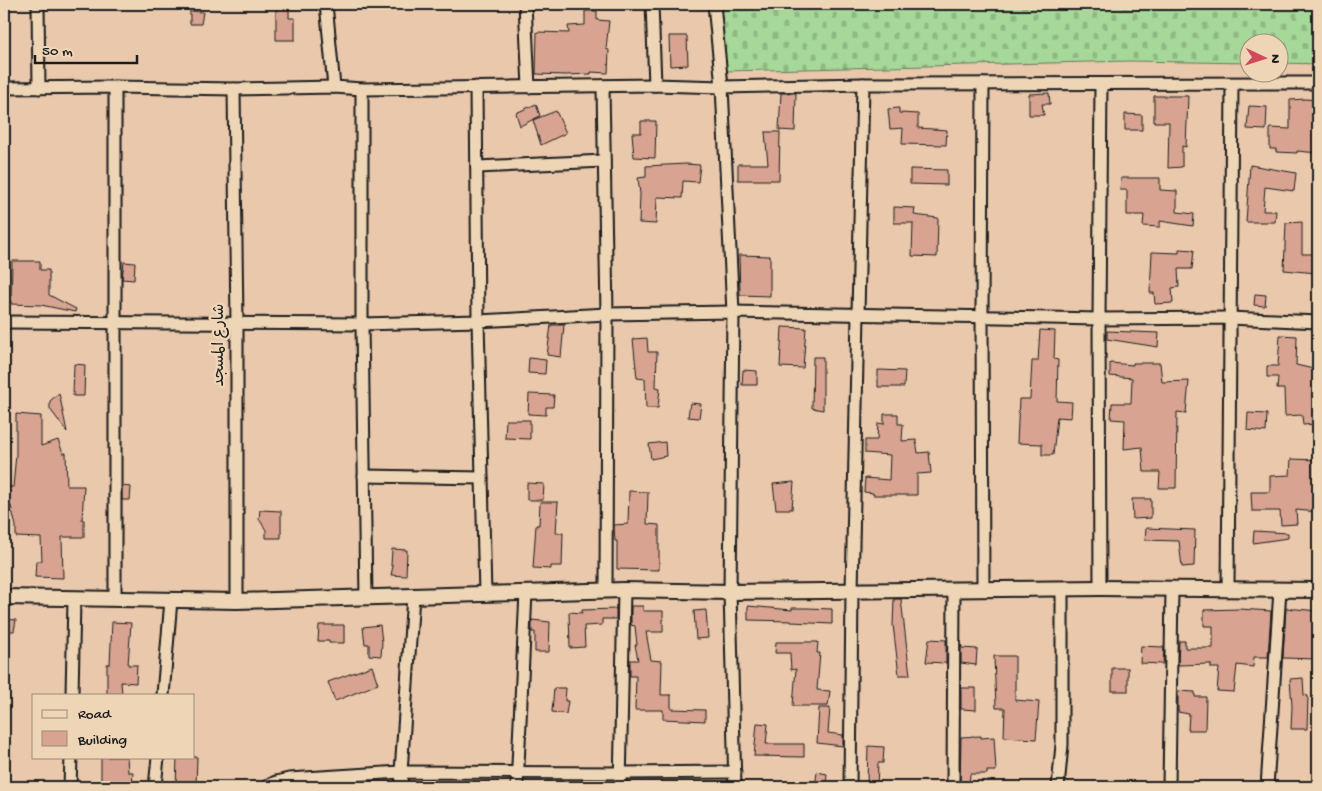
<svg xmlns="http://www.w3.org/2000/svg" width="1322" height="791" viewBox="0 0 1322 791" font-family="'Gochi Hand','Playpen Sans Arabic',sans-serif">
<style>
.cemetery{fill:url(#cemetery-stones);stroke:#617a5a}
.building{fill:#d8a491;stroke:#1c1c1c}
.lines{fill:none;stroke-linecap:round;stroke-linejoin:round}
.minor-casing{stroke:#1c1c1c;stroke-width:15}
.tertiary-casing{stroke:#1c1c1c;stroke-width:18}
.minor{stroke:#eed5b6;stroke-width:11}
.tertiary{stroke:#eed5b6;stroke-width:14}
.labels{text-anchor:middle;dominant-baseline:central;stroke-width:5;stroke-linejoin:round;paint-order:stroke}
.street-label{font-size:16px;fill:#1c1c1c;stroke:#eed5b6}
</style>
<defs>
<pattern id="cemetery-stones" width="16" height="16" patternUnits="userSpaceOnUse" patternTransform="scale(1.25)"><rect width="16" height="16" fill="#a6d899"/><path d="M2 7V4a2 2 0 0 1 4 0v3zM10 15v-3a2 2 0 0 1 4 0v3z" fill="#8eb983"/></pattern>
</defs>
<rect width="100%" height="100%" fill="#eac8ac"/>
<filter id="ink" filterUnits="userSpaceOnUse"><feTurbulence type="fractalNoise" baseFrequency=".02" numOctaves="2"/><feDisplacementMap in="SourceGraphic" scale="10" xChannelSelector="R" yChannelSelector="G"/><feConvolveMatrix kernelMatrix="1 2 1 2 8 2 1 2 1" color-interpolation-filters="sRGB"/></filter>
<g filter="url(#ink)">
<polygon class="cemetery" points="720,4 1318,4 1318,64 1280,63 1280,42 1250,42 1249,63 1130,61 725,71"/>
<g class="building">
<polygon points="276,4 289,4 289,18 295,18 295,40 276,40"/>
<polygon points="190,11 203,12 201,24 190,24"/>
<polygon points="585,11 597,11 597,20 609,21 606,49 609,50 608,73 591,72 591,74 565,75 536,74 537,32 569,33 568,26 585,25"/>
<polygon points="669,36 687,36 688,65 670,66"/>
<polygon points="781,93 796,93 795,131 779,130"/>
<polygon points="1049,93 1050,104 1042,104 1044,115 1029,115 1029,94"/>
<polygon points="1154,96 1188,96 1186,147 1182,146 1182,167 1168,168 1169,122 1154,122"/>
<polygon points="1305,99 1318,100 1316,127 1318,128 1318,153 1297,151 1297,153 1276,152 1276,149 1270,149 1270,128 1290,129 1290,100"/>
<polygon points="536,104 540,116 520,126 516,113"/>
<polygon points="1249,106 1267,107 1266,130 1247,129"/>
<polygon points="899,108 899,113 918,114 918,128 947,130 946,145 902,144 903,128 890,129 888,109"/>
<polygon points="556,111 566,133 541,145 533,120"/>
<polygon points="1125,114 1142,115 1142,130 1125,130"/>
<polygon points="641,121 656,121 655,158 634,157 632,133 641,133"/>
<polygon points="765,132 780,132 779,180 738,180 738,164 768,164"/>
<polygon points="686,164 700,165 698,182 683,181 682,198 657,197 656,224 639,223 640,194 638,178 646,177 646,166"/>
<polygon points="1250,165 1296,173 1294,191 1265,187 1263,211 1276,211 1275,222 1246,222"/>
<polygon points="910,169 947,170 947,185 910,184"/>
<polygon points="1121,178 1160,178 1160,190 1177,191 1177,212 1194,214 1193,226 1160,221 1160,227 1143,226 1144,215 1127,215 1127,190 1120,190"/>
<polygon points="894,207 915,208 914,215 938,218 937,257 912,256 913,223 894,223"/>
<polygon points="1302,222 1302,254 1317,254 1317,273 1284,270 1286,223"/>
<polygon points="1179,249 1194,250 1192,269 1178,269 1179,287 1172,288 1173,303 1155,304 1154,293 1150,293 1152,252 1179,253"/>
<polygon points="739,255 770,256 770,296 740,295"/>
<polygon points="12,261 40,261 40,270 49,270 49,295 76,309 75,312 41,305 11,304"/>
<polygon points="124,262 135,263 134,280 122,279"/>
<polygon points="1255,294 1266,295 1265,306 1254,305"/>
<polygon points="551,325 564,325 561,357 547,355"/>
<polygon points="782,327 806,328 803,368 780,367"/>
<polygon points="1040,330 1055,331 1054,359 1058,360 1057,401 1072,402 1071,418 1057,417 1053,455 1042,455 1042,444 1017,443 1019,399 1030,399 1032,361 1038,361"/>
<polygon points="1107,331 1159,333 1158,347 1107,339"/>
<polygon points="1280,335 1297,336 1296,365 1318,370 1318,424 1303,425 1302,415 1285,416 1284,389 1277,389 1278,377 1267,377 1267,366 1278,366"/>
<polygon points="647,338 648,352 657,352 656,387 660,388 658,408 646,408 645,379 637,378 633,339"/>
<polygon points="813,357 823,357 823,410 812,408"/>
<polygon points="529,358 546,360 545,374 528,373"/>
<polygon points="1110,363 1133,365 1133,363 1160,363 1162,382 1189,381 1186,413 1177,412 1176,488 1159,488 1160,472 1144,472 1142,447 1124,449 1125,420 1111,419 1112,403 1131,403 1132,378 1110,376"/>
<polygon points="74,364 85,365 84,396 73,396"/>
<polygon points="743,370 757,371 757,385 742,385"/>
<polygon points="878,370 905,371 904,387 878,387"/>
<polygon points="59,393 67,432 50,409 50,401"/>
<polygon points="529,394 554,395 553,407 546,407 546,415 528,414"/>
<polygon points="690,403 701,404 699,418 688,417"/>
<polygon points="1248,413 1267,414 1266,432 1247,430"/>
<polygon points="16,414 41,416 41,446 58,440 63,453 66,453 67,486 84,486 82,520 84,520 84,537 62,537 63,578 35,577 36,561 42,561 41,538 16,537 16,526 11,506 4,506 4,487 13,487 16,454"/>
<polygon points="884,414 898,414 898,424 903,424 902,441 916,440 918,453 929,452 931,473 917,474 917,495 873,495 873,493 864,492 865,478 889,480 890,455 865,453 865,440 877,440 878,423 884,424"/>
<polygon points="506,420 530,420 530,439 505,438"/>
<polygon points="665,442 666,456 651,459 649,444"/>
<polygon points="1291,459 1318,460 1318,512 1296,510 1297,524 1281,525 1280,511 1252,511 1251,492 1270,492 1270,476 1290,475"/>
<polygon points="794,482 792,509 776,509 773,484"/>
<polygon points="527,483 544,484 543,500 527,500"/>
<polygon points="122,486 131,487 130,500 122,500"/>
<polygon points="629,491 648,492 647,524 659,525 659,570 617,569 617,541 615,541 614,525 628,524"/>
<polygon points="1132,499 1151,499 1151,518 1133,519"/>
<polygon points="540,502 558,502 556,533 563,533 562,566 551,566 551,569 533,568 536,525 539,525"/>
<polygon points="260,510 281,511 281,538 266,538 266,530 259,519"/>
<polygon points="1146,528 1195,530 1194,566 1182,567 1179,541 1145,540"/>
<polygon points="1254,531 1288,533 1288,538 1253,543"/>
<polygon points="392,549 407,550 406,576 391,575 393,566 391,566"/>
<polygon points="894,599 901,599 910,675 899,675 893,625"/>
<polygon points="616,605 616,619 602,619 602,625 584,626 585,647 570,648 569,612 582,613 582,610 616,609"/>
<polygon points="631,606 643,606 643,611 663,611 663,632 646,632 651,660 662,661 661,695 671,695 671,709 705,710 705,721 663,719 663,710 635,710 636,676 630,676 630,660 638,660 635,645 637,645 635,626 631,625"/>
<polygon points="748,606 792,610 792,608 807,608 832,609 832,624 791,622 791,621 748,620"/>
<polygon points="1286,608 1318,611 1318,659 1283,658"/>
<polygon points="1239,609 1271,611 1268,657 1254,657 1253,667 1237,665 1234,692 1217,691 1219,668 1211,668 1211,664 1178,665 1179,641 1185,641 1185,648 1213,648 1213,626 1204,626 1204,610"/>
<polygon points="706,610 708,638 696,639 694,611"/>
<polygon points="4,619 16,620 14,631 4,631"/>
<polygon points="532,620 550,622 549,652 535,652 535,632 532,632"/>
<polygon points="112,622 131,623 128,665 137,665 136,683 121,682 122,694 107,694 107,664 110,664"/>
<polygon points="319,625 344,625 344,643 329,643 329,641 318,641"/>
<polygon points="380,625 382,642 381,656 369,655 369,644 365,644 363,627"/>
<polygon points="929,639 946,640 946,663 926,662"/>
<polygon points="961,641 962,648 977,649 976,665 961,663"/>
<polygon points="776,642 818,642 817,653 820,653 817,690 830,691 828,706 793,706 796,669 791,670 790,653 775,653"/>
<polygon points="1141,646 1164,647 1163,664 1140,663"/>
<polygon points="994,656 1015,656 1015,700 1039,702 1036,739 1004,737 1005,708 996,708"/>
<polygon points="372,666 378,684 335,701 328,682"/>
<rect x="1112" y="668" width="16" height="23"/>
<polygon points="1303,678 1304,695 1308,696 1307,729 1291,729 1292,706 1290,679"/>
<polygon points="554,688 566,688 565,701 568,701 566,714 552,712"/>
<polygon points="961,688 976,688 976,710 961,709"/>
<polygon points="1178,691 1195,692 1195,697 1206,697 1205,730 1188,730 1189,714 1178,712"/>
<polygon points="819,708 830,708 828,733 843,735 843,746 817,743"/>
<polygon points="757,723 768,724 766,744 804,744 804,757 754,756"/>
<polygon points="981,736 981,738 994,737 996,771 987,771 987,774 970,774 969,787 960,787 961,737"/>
<polygon points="868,746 884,747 883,763 878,763 877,787 867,787"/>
<polygon points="101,757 127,757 128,772 133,772 132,787 101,786"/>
<polygon points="177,757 197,757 196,787 176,787"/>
<polygon points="817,772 827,774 826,787 815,787"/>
</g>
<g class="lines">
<defs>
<g id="minor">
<polyline points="38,4 39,88"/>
<polyline points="326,4 334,87"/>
<polyline points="525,4 529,87"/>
<polyline points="652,4 655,85"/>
<polyline points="714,4 722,87 733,312 730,592 735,787"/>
<polyline points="476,87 478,321 485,594"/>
<polyline points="603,87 607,314 606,590"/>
<polyline points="4,88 115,87 234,89 334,87 362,89 655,85 722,87 863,84 1318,83"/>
<polyline points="234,89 237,323 237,601"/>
<polyline points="362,89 362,324 366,598"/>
<polyline points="477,167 604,161"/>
<polyline points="4,322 362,324 478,321 607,314 733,312 1099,319 1229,318 1318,322"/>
<polyline points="364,476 482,478"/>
<polyline points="983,588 982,317 983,84"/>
<polyline points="1100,588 1099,319 1101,84"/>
<polyline points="1228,589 1232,84"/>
<polyline points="115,599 115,87"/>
<polyline points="72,695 74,599"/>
<polyline points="163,695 171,600"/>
<polyline points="70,787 71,757"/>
<polyline points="155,787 158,757"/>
<polyline points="266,787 276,782 289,779 401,772 621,773 735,772"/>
<polyline points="402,787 401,772 413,596"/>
<polyline points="517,787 526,592"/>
<polyline points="620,787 624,590"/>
<polyline points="850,787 852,591 863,84"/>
<polyline points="953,787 954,589"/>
<polyline points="1058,787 1062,745 1062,588"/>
<polyline points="1169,787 1172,589"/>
<polyline points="1267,787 1280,590"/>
</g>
<polyline id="tertiary" points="4,597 237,601 624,590 730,592 1100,588 1318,590"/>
</defs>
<use href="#minor" class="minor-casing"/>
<use href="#tertiary" class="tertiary-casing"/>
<use href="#minor" class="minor"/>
<use href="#tertiary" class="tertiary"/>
</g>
</g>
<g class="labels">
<g class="street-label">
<text transform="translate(220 345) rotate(-90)">شارع المسجد</text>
</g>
</g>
<rect width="1322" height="791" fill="none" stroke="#eed5b6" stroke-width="20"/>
<rect x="10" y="10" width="1302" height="771" fill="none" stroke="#1c1c1c" stroke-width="2" filter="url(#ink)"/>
<rect x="32" y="694" width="162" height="65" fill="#eed5b6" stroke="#9a8b78"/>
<rect x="42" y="710" width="25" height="8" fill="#eed5b6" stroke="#9a8b78"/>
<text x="78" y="718" font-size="15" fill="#1c1c1c">Road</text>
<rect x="42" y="731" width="25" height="15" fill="#d8a491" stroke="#9a8b78"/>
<text x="78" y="744" font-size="15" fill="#1c1c1c">Building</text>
<g transform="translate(1264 58) rotate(94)"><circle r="24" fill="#eed5b6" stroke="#9a8b78"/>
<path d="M0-4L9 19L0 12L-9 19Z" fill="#d1495b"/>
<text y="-8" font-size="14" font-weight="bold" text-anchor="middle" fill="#1c1c1c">N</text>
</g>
<path d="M35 55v8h102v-8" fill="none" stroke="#1c1c1c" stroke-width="2.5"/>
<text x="42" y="55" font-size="15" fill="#1c1c1c" stroke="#eed5b6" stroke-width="4" paint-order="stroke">50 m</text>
</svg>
